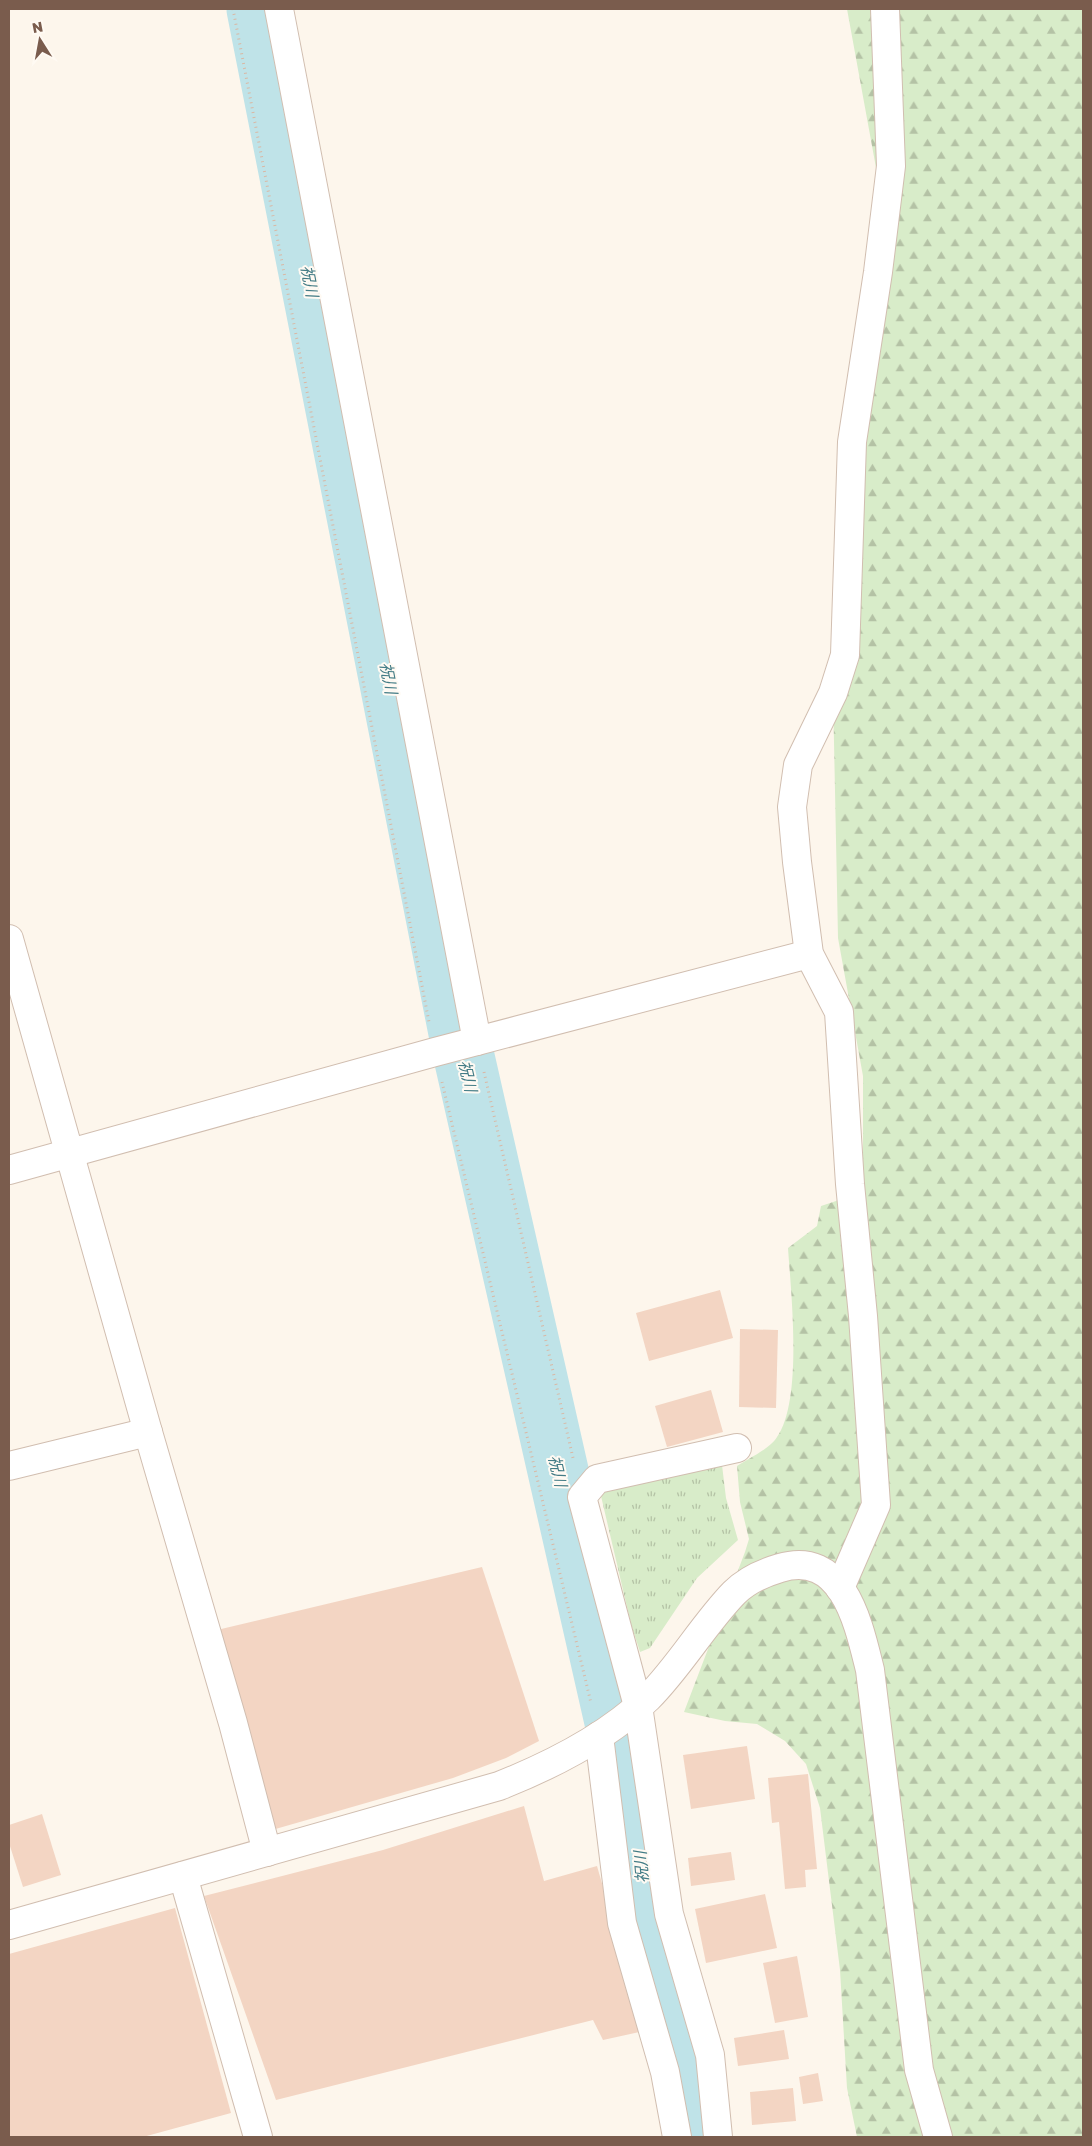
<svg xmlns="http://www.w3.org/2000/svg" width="1092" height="2146" viewBox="0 0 1092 2146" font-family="'Golos Text','Noto Sans JP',sans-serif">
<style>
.grass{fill:url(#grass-tufts)}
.forest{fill:url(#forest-firs)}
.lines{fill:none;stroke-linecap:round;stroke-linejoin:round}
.river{stroke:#bfe3e8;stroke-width:61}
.building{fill:#f3d5c3}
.minor-casing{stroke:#d1beb0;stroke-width:30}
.tertiary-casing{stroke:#d1beb0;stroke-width:30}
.path{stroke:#d9b8a5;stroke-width:3;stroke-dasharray:1 4;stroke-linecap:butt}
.minor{stroke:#fff;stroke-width:28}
.tertiary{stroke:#fff;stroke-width:28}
.labels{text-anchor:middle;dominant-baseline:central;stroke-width:4;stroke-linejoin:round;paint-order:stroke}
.water-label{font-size:16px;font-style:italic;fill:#437c86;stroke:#fffaf3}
</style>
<defs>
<pattern id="grass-tufts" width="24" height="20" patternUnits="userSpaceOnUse" patternTransform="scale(1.25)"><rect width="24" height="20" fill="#d8ecc9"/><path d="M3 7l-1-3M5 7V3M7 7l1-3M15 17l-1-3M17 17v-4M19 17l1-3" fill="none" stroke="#b4c2a5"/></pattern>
<pattern id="forest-firs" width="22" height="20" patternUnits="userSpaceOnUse" patternTransform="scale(1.25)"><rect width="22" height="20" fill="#d8ecc9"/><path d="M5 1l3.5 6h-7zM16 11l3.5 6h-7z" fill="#b4c2a5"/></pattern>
</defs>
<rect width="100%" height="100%" fill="#fdf6ec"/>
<polygon class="grass" points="737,1448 722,1465 726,1498 738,1540 697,1578 650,1648 640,1652 631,1624 597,1479"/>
<path class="forest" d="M847,9H1083V2137H857L847,2088L840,1970L820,1808L806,1764L785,1741L757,1724L725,1721L684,1712L745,1552L749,1539L740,1502L737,1466C748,1459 771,1448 777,1437C803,1400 791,1293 788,1248L817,1226L821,1206L836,1201L863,1182V1076L838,938L833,693L885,217Z"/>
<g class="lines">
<polyline class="river" points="257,9 462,1048 623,1757 639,1846 645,1923 688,2058 695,2137"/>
</g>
<g class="building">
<polygon points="720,1290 733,1338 649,1361 636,1313"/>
<polygon points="740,1329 778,1330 776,1408 739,1407"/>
<polygon points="711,1390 723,1432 667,1447 655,1406"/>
<polygon points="482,1567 539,1741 506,1758 453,1778 272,1830 217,1630"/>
<polygon points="747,1746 755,1799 691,1809 683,1755"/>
<polygon points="808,1774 817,1869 805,1870 806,1887 785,1889 779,1822 772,1823 768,1778"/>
<polygon points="524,1806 544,1881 597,1866 644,2031 603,2040 593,2020 276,2100 204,1896 383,1850"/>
<polygon points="42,1814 61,1875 23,1887 9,1843 9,1825"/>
<polygon points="731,1852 735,1880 691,1886 688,1858"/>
<polygon points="765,1894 777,1948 706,1963 695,1909"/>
<polygon points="175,1908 231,2113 143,2137 9,2137 9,1954"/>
<polygon points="797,1956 808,2017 775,2023 763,1963"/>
<polygon points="784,2030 789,2059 738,2066 734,2038"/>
<polygon points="818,2073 823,2101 803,2104 799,2077"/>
<polygon points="793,2088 796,2121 752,2125 750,2092"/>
</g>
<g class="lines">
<defs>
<g id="minor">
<polyline points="279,9 477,1041"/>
<polyline points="9,939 148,1432 233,1723 267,1852"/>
<polyline points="9,1170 435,1052 809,954"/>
<polyline points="9,1466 148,1432"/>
<polyline points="840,1588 876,1505 863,1316 850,1184 839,1012 809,954 797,862 792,807 798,765 833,693 845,655 852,442 878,272 891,166 885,9"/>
<polyline points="599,1736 622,1923 665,2072 677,2137"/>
<polyline points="183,1876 258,2137"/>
<polyline points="718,2137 710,2055 669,1914 638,1706 582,1497 597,1479 737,1448"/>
</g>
<path id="tertiary" d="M9,1925L499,1786C552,1765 606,1738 648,1698C680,1666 703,1625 734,1593C747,1580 763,1573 780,1568C844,1549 859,1626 870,1670L919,2070L938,2137"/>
</defs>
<use href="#minor" class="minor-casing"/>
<use href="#tertiary" class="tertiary-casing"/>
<g class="path">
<polyline points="233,9 429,1022"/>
<polyline points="484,1072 573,1458"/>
<polyline points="442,1082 591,1703"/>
</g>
<use href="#minor" class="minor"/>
<use href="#tertiary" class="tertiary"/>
</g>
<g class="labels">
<g class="water-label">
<text transform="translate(310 281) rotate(79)">祝川</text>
<text transform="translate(389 678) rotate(79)">祝川</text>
<text transform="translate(468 1076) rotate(77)">祝川</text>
<text transform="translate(558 1471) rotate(77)">祝川</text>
<text transform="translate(641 1867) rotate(-95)">祝川</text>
</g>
</g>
<rect width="1092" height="2146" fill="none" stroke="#7a5c4d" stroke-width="20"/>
<g transform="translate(40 40) rotate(349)" stroke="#fffaf3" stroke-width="4" paint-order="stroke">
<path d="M0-4L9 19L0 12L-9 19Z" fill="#7a5c4d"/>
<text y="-8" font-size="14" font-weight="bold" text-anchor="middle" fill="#7a5c4d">N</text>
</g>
</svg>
